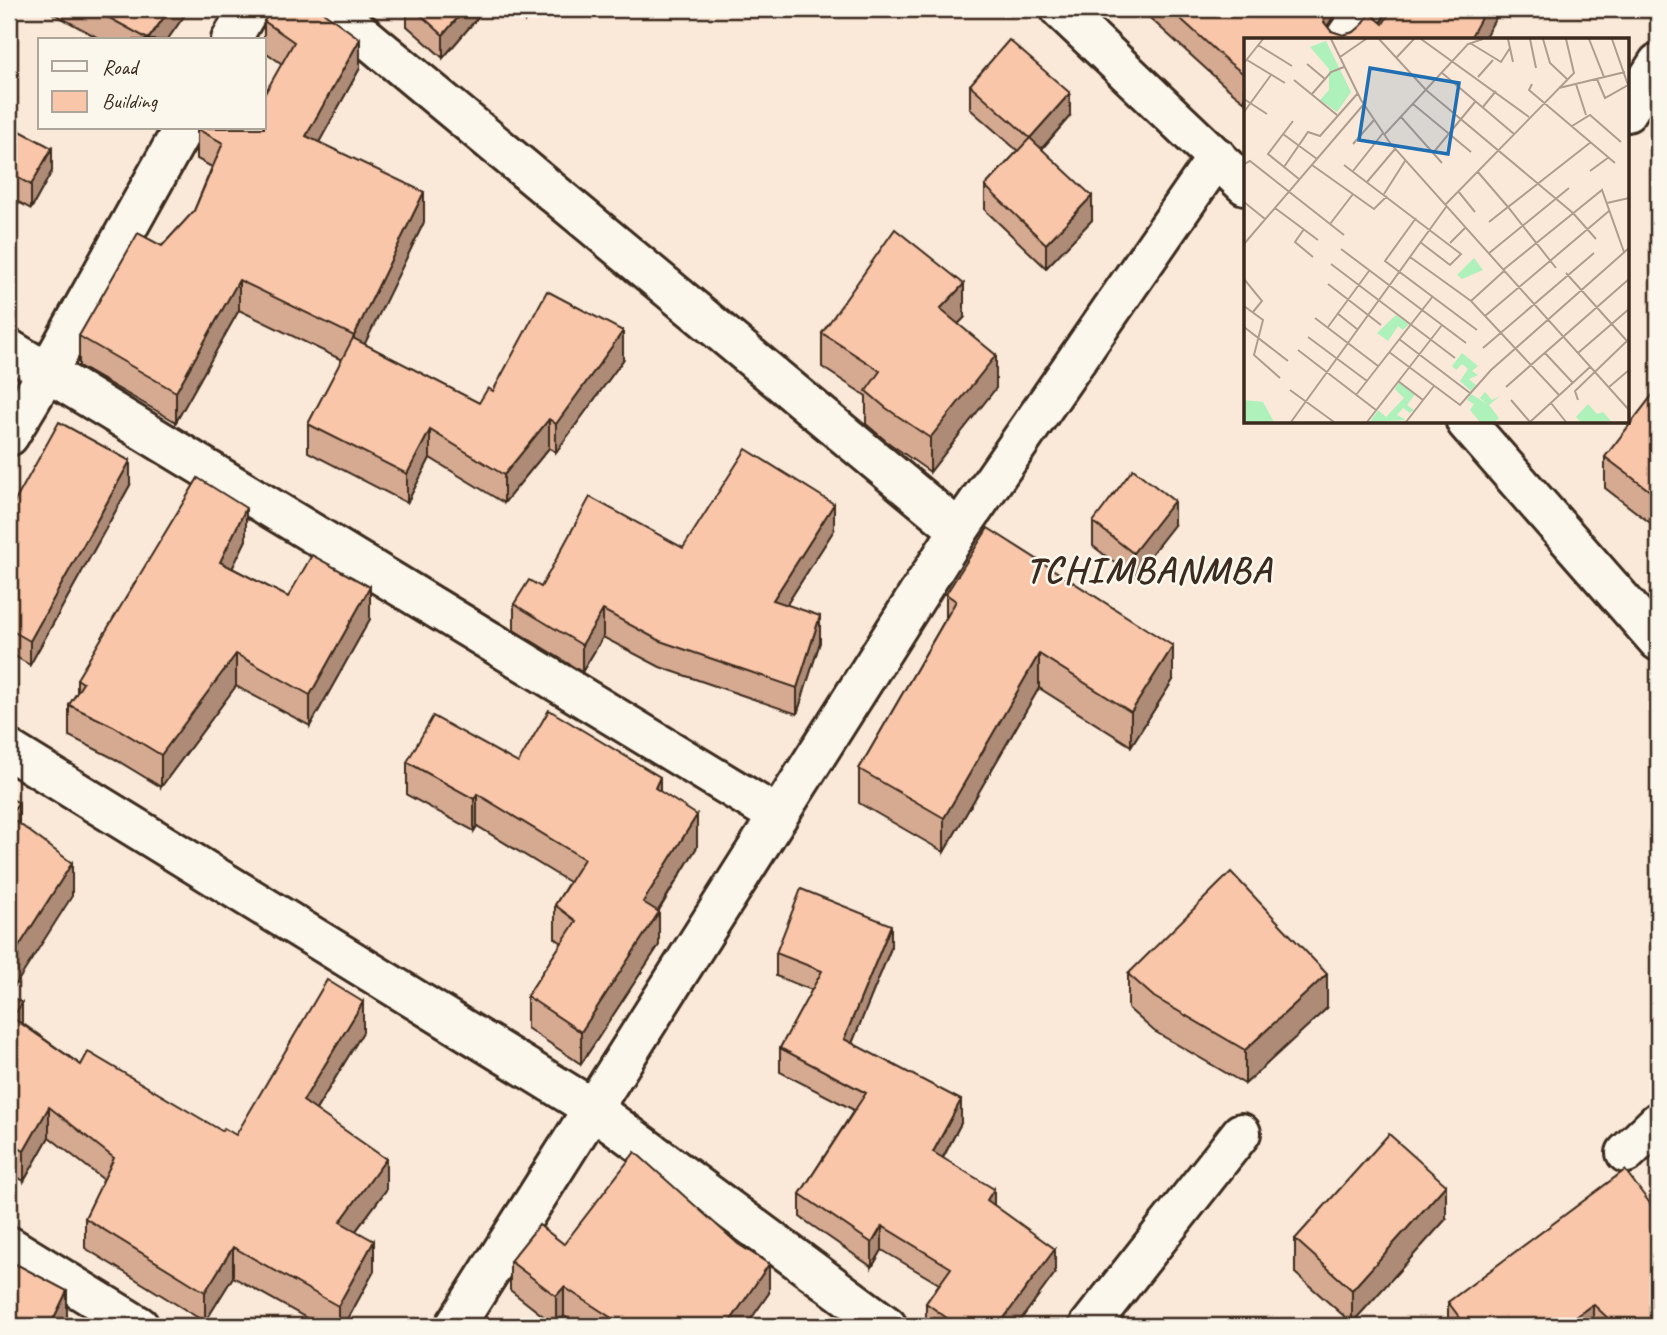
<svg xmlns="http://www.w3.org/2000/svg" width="1667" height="1335" viewBox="0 0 1667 1335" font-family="Caveat,sans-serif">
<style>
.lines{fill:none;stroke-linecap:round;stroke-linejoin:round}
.street-casing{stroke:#3b2a1e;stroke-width:44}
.highway-casing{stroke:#3b2a1e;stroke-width:44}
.street{stroke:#fbf7ec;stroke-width:38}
.highway{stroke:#fbf7ec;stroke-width:38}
.wall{fill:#d6aa91;stroke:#3b2a1e;stroke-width:2}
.shaded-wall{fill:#ae8b76;stroke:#3b2a1e;stroke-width:2}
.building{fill:#f9c6a9;stroke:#3b2a1e;stroke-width:2}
.labels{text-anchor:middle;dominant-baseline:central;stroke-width:5;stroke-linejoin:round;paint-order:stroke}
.district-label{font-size:37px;font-weight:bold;letter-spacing:2px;fill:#3b2a1e;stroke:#fbf7ec}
.inset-road{fill:none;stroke:#ae9c8e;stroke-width:2}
.view{fill:#1f6fb2;fill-opacity:0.15;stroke:#1f6fb2;stroke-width:3.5}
.inset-edge{fill:none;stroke:#3b2a1e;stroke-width:3.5}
</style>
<rect width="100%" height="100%" fill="#fae8d8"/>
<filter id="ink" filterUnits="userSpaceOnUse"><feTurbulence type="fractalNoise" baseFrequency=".0143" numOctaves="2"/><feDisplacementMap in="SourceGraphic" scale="14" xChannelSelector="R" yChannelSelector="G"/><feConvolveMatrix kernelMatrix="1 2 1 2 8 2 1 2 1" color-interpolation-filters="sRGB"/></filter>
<g filter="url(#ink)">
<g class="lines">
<defs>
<g id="street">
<polyline points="332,9 959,530"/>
<polyline points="231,40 249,9"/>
<polyline points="1344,40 1365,9"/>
<polyline points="1627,112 1658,63"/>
<polyline points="9,349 778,816"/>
<polyline points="9,436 47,373 183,128"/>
<polyline points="9,750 592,1108 887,1326"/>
<polyline points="1626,1153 1658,1122"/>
<polyline points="9,1246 139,1326"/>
<polyline points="455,1326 959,530 1217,157"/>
<polyline points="1089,1326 1241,1133"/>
</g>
<g id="highway">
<polyline points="1060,9 1245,185"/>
<polyline points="1466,422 1658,641"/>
</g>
</defs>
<use href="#street" class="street-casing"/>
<use href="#highway" class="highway-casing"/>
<use href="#street" class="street"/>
<use href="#highway" class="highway"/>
</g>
<g class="wall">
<polygon points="45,9 189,9 167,40 102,40"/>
<polygon points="407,9 485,9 443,58 407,26"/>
<polygon points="508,9 535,9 525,21"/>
<polygon points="1140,9 1337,9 1337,11 1327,26 1331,31 1343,35 1383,24 1483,40 1245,40 1245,102 1226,87"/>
<polygon points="1635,9 1658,9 1658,22"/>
<polygon points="264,21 360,68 319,142 424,222 364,344 479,403 493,391 623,360 556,452 549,448 504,503 430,458 407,503 308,452 308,424 342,360 239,310 176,422 79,366 79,336 194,211 212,167 197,159 197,129 264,128 282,64 264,51"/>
<polygon points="970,85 1070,116 1042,149 1092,220 1046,268 985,210 985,186 1018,151 970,109"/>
<polygon points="9,125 52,171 31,209 9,197"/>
<polygon points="964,318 958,324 996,388 930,472 886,441 866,424 866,396 822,367 822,333"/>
<polygon points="1658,388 1658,529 1605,488 1605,457"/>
<polygon points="130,485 30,665 9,653 9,512"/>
<polygon points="1093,522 1174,525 1133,577 1093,546"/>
<polygon points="834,530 787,604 820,642 797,714 660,667 603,637 582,672 514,630 514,604 541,587 683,548"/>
<polygon points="246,540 232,568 288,597 370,619 310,726 236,686 161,787 113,758 69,736 69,705 77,693 77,679"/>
<polygon points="946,594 1173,680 1131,746 1039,688 944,852 859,803 859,769 946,618"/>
<polygon points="407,762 518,763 660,791 697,847 658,912 659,945 581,1064 527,1028 527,996 562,943 555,938 555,905 569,882 477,826 474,831 407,795"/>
<polygon points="891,948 852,1043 961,1123 943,1158 994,1205 1055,1273 1016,1326 926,1326 926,1303 939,1284 882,1250 872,1267 800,1217 800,1194 854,1110 780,1072 780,1048 812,990 776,976 776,953"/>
<polygon points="1128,974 1327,1008 1245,1084 1154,1031 1128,1008"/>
<polygon points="9,995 22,1023 81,1065 222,1131 236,1135 363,1032 316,1110 386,1190 356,1231 374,1271 344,1326 321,1326 233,1277 205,1322 85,1248 85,1218 104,1180 49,1137 24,1181 9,1172"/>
<polygon points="1658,1214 1658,1326 1448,1326 1448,1302"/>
<polygon points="1446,1219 1352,1323 1295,1273 1295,1239"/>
<polygon points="564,1244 769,1293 746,1326 580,1326 564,1316 556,1326 510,1290 510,1261"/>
</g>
<g class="shaded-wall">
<polygon points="170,9 189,9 167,40 148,40"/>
<polygon points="465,9 485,9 443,58 443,35"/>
<polygon points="525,9 535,9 525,21"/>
<polygon points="1323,9 1337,9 1337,11 1326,28 1322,12"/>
<polygon points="1486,9 1501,9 1483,40 1468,40"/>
<polygon points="360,39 360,68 306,166 306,136"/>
<polygon points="1070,93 1070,116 1030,162 1030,138"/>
<polygon points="52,148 52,171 31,209 31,185"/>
<polygon points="424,192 424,222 354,366 354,336"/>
<polygon points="1092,196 1092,220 1046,268 1046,244"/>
<polygon points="239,280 239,310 176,422 176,392"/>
<polygon points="964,284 964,318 940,343 940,309"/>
<polygon points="623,331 623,360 556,452 556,424"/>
<polygon points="996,355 996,388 930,472 930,438"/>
<polygon points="549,419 549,448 504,503 504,475"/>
<polygon points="430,430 430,458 407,503 407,474"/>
<polygon points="130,461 130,485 30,665 30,641"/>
<polygon points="1174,501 1174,525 1133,577 1133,553"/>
<polygon points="834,504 834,530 773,626 773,600"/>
<polygon points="246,508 246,540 220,594 220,562"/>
<polygon points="370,587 370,619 310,726 310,695"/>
<polygon points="603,610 603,637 582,672 582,645"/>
<polygon points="820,616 820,642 797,714 797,688"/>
<polygon points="1173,646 1173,680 1131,746 1131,712"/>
<polygon points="236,654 236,686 161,787 161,755"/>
<polygon points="1039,654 1039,688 944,852 944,818"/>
<polygon points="660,777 660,809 655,788"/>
<polygon points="477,794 477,826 474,831 474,799"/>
<polygon points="19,803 19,836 9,816"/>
<polygon points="697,815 697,847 643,935 643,902"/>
<polygon points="72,863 72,896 9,995 9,962"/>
<polygon points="659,912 659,945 581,1064 581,1032"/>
<polygon points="891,925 891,948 844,1063 844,1039"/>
<polygon points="1327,974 1327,1008 1245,1084 1245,1050"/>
<polygon points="363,1002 363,1032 303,1131 303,1101"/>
<polygon points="22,1003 22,1036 9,1055 9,1022"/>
<polygon points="961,1100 961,1123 933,1176 933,1152"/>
<polygon points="49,1107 49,1137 24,1181 24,1151"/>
<polygon points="386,1159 386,1190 340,1252 340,1222"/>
<polygon points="1446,1185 1446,1219 1352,1323 1352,1290"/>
<polygon points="994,1189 994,1212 987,1200"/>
<polygon points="882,1226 882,1250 872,1267 872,1243"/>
<polygon points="374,1241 374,1271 344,1326 338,1326 338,1306"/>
<polygon points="233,1247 233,1277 205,1322 205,1292"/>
<polygon points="1055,1249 1055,1273 1016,1326 998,1326"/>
<polygon points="769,1264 769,1293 746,1326 727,1326"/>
<polygon points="564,1287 564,1316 556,1326 556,1296"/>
<polygon points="67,1291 67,1321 65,1326 50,1326"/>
<polygon points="1593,1304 1593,1326 1563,1326"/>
</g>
<g class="building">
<polygon points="93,9 170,9 148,39"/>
<polygon points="273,9 319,9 360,39 306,136 424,192 354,336 239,280 176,392 79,336 138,233 162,246 194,211 223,143 197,129 197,128 264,128 264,95 294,42 264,21"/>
<polygon points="414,9 465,9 443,35"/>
<polygon points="1170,9 1323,9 1322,12 1324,22 1331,31 1343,35 1354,32 1362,25 1370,13 1383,24 1392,9 1486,9 1469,40 1245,40 1245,75 1226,60"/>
<polygon points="1009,40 1070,93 1030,138 970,85"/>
<polygon points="9,125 52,148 31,185 9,173"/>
<polygon points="1030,138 1092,196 1046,244 985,186"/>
<polygon points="895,229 964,284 940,309 996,355 930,438 886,408 866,391 880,371 822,333"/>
<polygon points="547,291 623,331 556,424 549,419 504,475 430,430 407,474 308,424 353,338 479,403 488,388 493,391"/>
<polygon points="1658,388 1658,497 1605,457"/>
<polygon points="59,422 130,461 30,641 9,629 9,512"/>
<polygon points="746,449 834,504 773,600 820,616 797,688 660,641 603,610 582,645 514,604 529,580 541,587 590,497 683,548"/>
<polygon points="1133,469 1174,501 1133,553 1093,522"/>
<polygon points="198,478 246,508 220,562 288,597 312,555 370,587 310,695 236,654 161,755 113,726 69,705 83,683 77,679"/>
<polygon points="988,528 1173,646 1131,712 1039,654 944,818 859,769 956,601 946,594"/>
<polygon points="549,710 660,777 655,788 697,815 643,902 659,912 581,1032 527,996 576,921 555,905 584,859 477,794 474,799 407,762 433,716 518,763"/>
<polygon points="9,797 19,803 9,816 72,863 9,962"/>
<polygon points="1231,872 1327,974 1245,1050 1154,997 1128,974"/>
<polygon points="801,889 891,925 844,1039 961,1100 933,1152 994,1189 987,1200 1055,1249 998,1326 958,1326 926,1303 951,1268 882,1226 872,1243 800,1194 866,1093 780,1048 822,971 776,953"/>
<polygon points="327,980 363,1002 303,1101 386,1159 340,1222 374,1241 338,1306 233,1247 205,1292 85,1218 114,1158 49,1107 24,1151 9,1142 9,1031 16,1020 81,1065 88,1052 222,1131 224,1128 236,1135"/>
<polygon points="9,995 22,1003 9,1022"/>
<polygon points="1389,1134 1446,1185 1352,1290 1295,1239"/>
<polygon points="635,1152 738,1244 769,1264 727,1326 624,1326 564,1287 556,1296 510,1261 539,1225 564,1244"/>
<polygon points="1625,1170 1658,1214 1658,1326 1616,1326 1593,1304 1563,1326 1466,1326 1448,1302"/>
<polygon points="16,1264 67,1291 50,1326 9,1326 9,1278"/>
</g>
</g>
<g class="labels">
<g class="district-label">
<text x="1149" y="569">TCHIMBANMBA</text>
</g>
</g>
<g transform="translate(1244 38)">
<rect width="385" height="385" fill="#fae8d8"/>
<path d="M82,3L107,54L93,74L76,62L85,52V31L66,9ZM230,220L239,232L218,241L213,237ZM152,277L165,286L159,292L154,288L144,303L133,295ZM218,315L234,328L228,333L234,337L225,341L232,347L227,353L216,343L224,331L218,326L212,332L208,328ZM155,344L171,356L163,367L170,372L166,375L159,370L153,377L162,382L126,384L134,372L142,379L160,360L151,351ZM241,354L248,362L256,358L245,367L255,380L251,384H236L226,372L230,366L223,362L227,356L243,366L236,360ZM0,362L19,364L30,384H0ZM344,366L353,376L359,374L367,383L337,384L332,379Z" fill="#aef1ba"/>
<path class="inset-road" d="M87,1L117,62L146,105L385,372M135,1L182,52L329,175L352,201M177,1L285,79M264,1L269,24M286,1L292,30M299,1L306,25L323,41M345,1L360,39M226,5L257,24L266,10M14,7L48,28M96,19L122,1M152,20L170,1M3,22L41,45M0,25L19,1M63,26L81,41M197,34L270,96M234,39L249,22M353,41L361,60L384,47L368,1M50,42L93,77M288,46L285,52L371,125M332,46L342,77M315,50L381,34M68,56L87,34L100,29M0,61L23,76M169,66L227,114M238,70L252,53M0,74L27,37M157,79L198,125M49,83L24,116L55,141M328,88L346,77L377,104M39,96L73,121M140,97L224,6L239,1M109,106L130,82M189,115L231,64M0,126L6,123L100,197M68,127L130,171L143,158M100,127L217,216L206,227L176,204M40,129L64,94L76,98L114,55M109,133L139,95M233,133L264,169L347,104M346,133L365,119M123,144L151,111M214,153L231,174M140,156L161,123M0,164L21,181M363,165L385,160M201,167L330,35L322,1M31,170L74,202M172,180L141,223L233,292M245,184L264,169L312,230M86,186L109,156M60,191L51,204L69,219M206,205L221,190M0,206L120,66M97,211L222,305M244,216L325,150M166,219L227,263L315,357M87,226L211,320M259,232L358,152L380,214M322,235L383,303M0,241L18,263L9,274M84,246L137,287M227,263L260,233M0,268L19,282L10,317L36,340M93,275L113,291M241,278L365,173M71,280L134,328M0,289L44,323M84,289L125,233M64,299L123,343M155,301L226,355M239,310L350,215M54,312L132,372M145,314L216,367L247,332L385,210M301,315L329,345M334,315L385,271M154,343L179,362M262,349L385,241M365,349L385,332M46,352L90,384M112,357L189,258M267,362L286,384M334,362L331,353L385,301M307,365L322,384M47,384L202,169M123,384L198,287M162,384L190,348M286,384L346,329"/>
<path class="view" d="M126,30L215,45L204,116L115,102Z"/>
<rect width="385" height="385" class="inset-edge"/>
</g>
<rect width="1667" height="1335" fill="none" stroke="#fbf7ec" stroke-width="35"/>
<rect x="18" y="18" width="1632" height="1300" fill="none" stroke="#3b2a1e" stroke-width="2.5" filter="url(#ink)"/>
<rect x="38" y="38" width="228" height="91" fill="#fbf7ec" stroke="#aea59a" stroke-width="2"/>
<rect x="52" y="61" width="35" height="10" fill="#fbf7ec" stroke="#aea59a" stroke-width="2"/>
<text x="102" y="74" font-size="21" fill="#3b2a1e">Road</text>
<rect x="52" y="91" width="35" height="21" fill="#f9c6a9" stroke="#aea59a" stroke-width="2"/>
<text x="102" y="108" font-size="21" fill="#3b2a1e">Building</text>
</svg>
